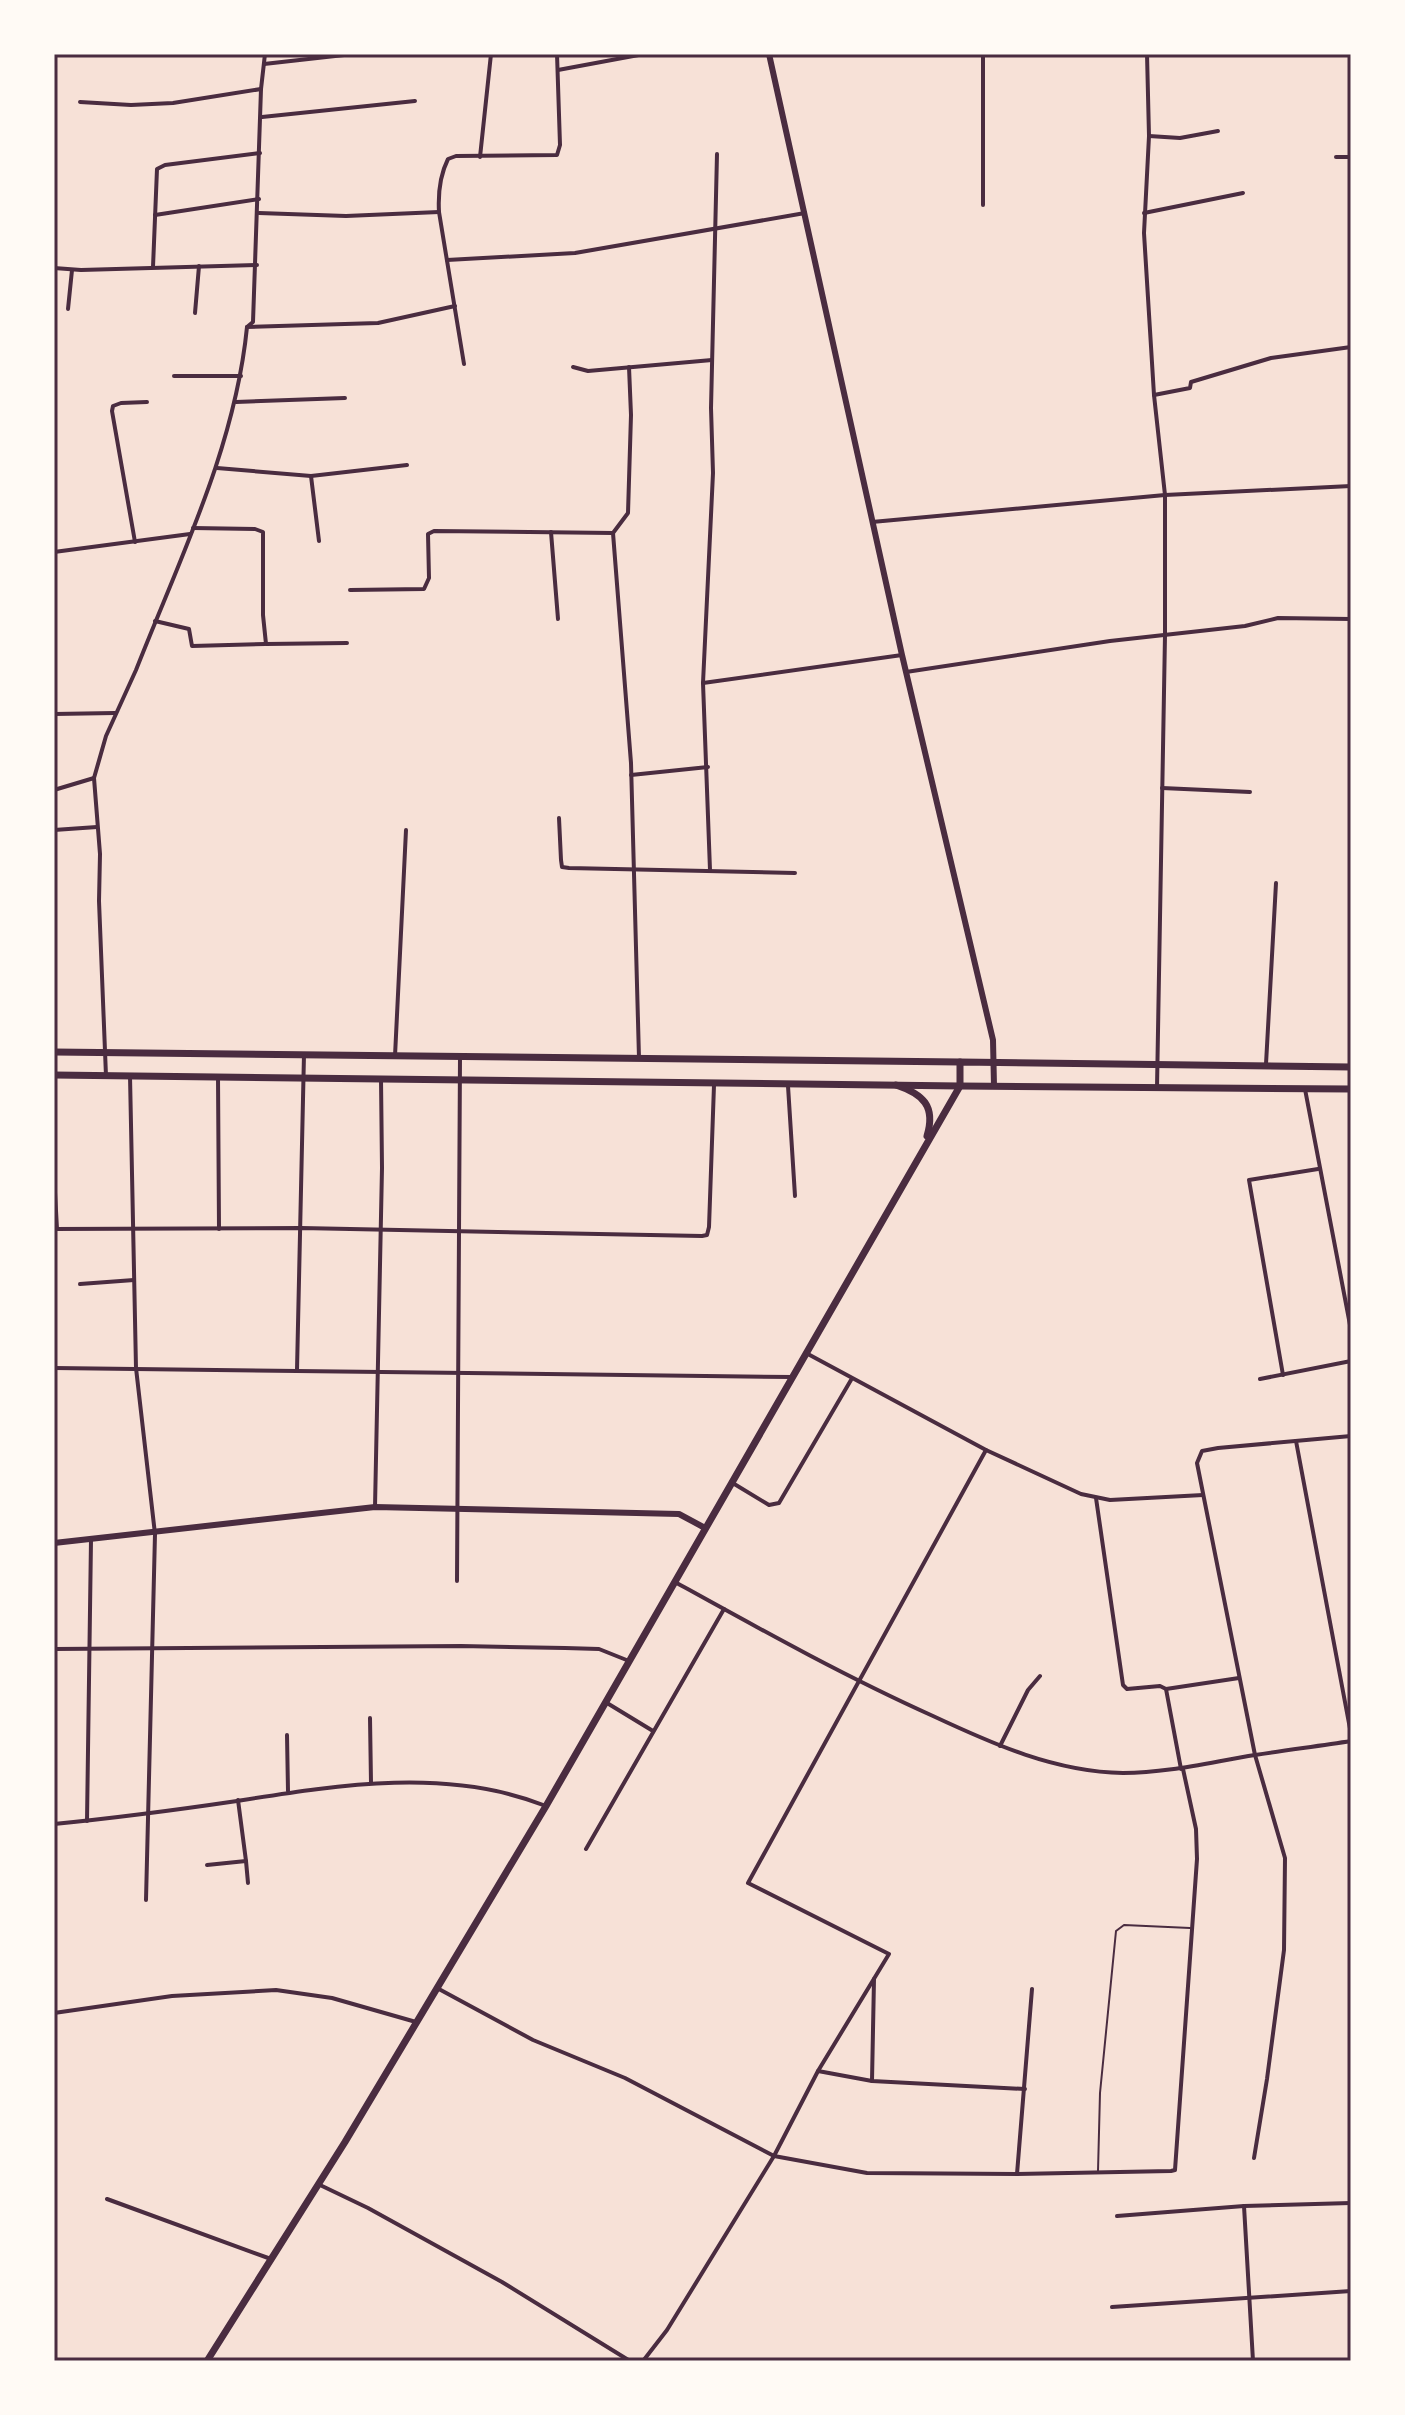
<svg xmlns="http://www.w3.org/2000/svg" width="1405" height="2415" viewBox="0 0 1405 2415" font-family="'PT Sans Narrow',sans-serif">
<style>
.lines{fill:none;stroke-linecap:round;stroke-linejoin:round}
.service{stroke:#4a2c40;stroke-width:2}
.minor{stroke:#4a2c40;stroke-width:4}
.tertiary{stroke:#4a2c40;stroke-width:6}
.primary{stroke:#4a2c40;stroke-width:7}
.trunk{stroke:#4a2c40;stroke-width:7}
.neatline{fill:none;stroke:#4a2c40;stroke-width:3}
</style>
<rect width="100%" height="100%" fill="#f7e1d7"/>
<g class="lines">
<polyline class="service" points="1098,2171 1100,2093 1116,1931 1124,1925 1190,1928"/>
<g class="minor">
<polyline points="1147,54 1149,136 1144,233 1154,395 1165,495 1165,635 1157,1088"/>
<polyline points="264,64 353,54"/>
<polyline points="558,70 644,54"/>
<polyline points="80,102 131,105 173,103 261,89"/>
<polyline points="262,117 415,101"/>
<polyline points="1149,136 1180,138 1218,131"/>
<polyline points="480,157 491,54"/>
<polyline points="1336,157 1351,157"/>
<polyline points="983,205 983,54"/>
<polyline points="259,213 346,216 439,212"/>
<polyline points="1144,213 1243,193"/>
<polyline points="155,215 259,199"/>
<polyline points="447,260 575,253 805,213"/>
<polyline points="153,267 157,169 165,165 260,153"/>
<polyline points="54,268 81,270 257,265"/>
<polyline points="68,309 72,270"/>
<polyline points="195,313 199,266"/>
<polyline points="247,327 378,323 455,306"/>
<path d="M464,364L439,212C438,194 440,175 448,159L456,156L557,155L560,145L557,54"/>
<polyline points="573,367 588,371 712,360"/>
<polyline points="174,376 241,376"/>
<polyline points="1154,395 1190,388 1191,382 1271,358 1351,347"/>
<polyline points="236,402 345,398"/>
<polyline points="217,468 311,476 407,465"/>
<polyline points="311,476 319,541"/>
<polyline points="872,522 1165,495 1351,486"/>
<polyline points="193,528 255,529 263,532 263,615 266,644 347,643"/>
<polyline points="551,532 558,619"/>
<polyline points="613,533 631,763 639,1058"/>
<polyline points="135,542 112,411 113,406 121,403 147,402"/>
<polyline points="54,552 190,534"/>
<polyline points="350,590 424,589 429,578 428,534 434,531 613,533 628,513 631,415 629,367"/>
<polyline points="155,621 189,629 192,646 265,644"/>
<polyline points="906,672 1110,641 1245,626 1278,618 1351,619"/>
<polyline points="703,683 902,655"/>
<polyline points="54,714 115,713"/>
<polyline points="631,775 708,767"/>
<polyline points="1162,788 1250,792"/>
<polyline points="54,790 94,778"/>
<polyline points="559,818 561,860 562,867 569,868 795,873"/>
<polyline points="54,830 97,827"/>
<polyline points="710,870 703,683 713,473 711,408 717,154"/>
<polyline points="395,1056 406,830"/>
<polyline points="1266,1064 1276,883"/>
<path d="M106,1076L99,901L100,854L94,778L106,736L136,670C180,558 235,448 247,327L253,322L261,89L265,54"/>
<polyline points="130,1076 136,1368 155,1534 146,1900"/>
<polyline points="218,1077 219,1229"/>
<polyline points="788,1086 795,1196"/>
<polyline points="1305,1089 1351,1330"/>
<polyline points="54,1174 57,1229"/>
<polyline points="54,1229 301,1228 702,1236 707,1235 709,1227 714,1085"/>
<polyline points="80,1284 134,1280"/>
<polyline points="806,1353 986,1450 1081,1494 1110,1500 1203,1495"/>
<polyline points="54,1368 792,1377"/>
<polyline points="297,1370 304,1054"/>
<polyline points="1283,1375 1249,1180 1318,1169"/>
<polyline points="1260,1379 1351,1361"/>
<polyline points="1296,1441 1351,1734"/>
<polyline points="731,1482 769,1505 779,1503 851,1380"/>
<polyline points="1096,1498 1123,1685 1127,1689 1160,1686 1166,1689 1181,1769"/>
<polyline points="375,1507 382,1168 381,1079"/>
<polyline points="457,1581 460,1057"/>
<path d="M675,1582C760,1629 844,1676 933,1716C993,1744 1055,1772 1123,1773C1168,1773 1211,1762 1255,1755C1287,1750 1319,1746 1351,1741"/>
<polyline points="54,1649 461,1646 565,1648 599,1649 629,1661"/>
<polyline points="1166,1689 1239,1678"/>
<polyline points="607,1703 653,1731"/>
<polyline points="370,1718 371,1783"/>
<polyline points="287,1735 288,1791"/>
<polyline points="1000,1746 1028,1690 1040,1676"/>
<polyline points="87,1821 91,1540"/>
<path d="M54,1824C115,1818 176,1810 237,1801C338,1785 448,1767 546,1806"/>
<polyline points="586,1849 724,1609"/>
<polyline points="246,1861 248,1883"/>
<polyline points="207,1865 246,1861 238,1800"/>
<polyline points="437,1988 533,2040 625,2078 774,2156 867,2173 1017,2174 1171,2171 1175,2170 1197,1859 1196,1829 1183,1769"/>
<polyline points="54,2013 172,1996 276,1990 332,1998 416,2022"/>
<polyline points="818,2071 872,2081 1025,2089"/>
<polyline points="872,2081 874,1979"/>
<polyline points="1254,2158 1267,2079 1284,1950 1285,1858 1255,1755 1197,1463 1202,1451 1218,1448 1351,1436"/>
<polyline points="1017,2174 1032,1989"/>
<polyline points="320,2185 368,2208 502,2282 630,2361"/>
<polyline points="107,2199 271,2259"/>
<polyline points="1244,2206 1253,2361"/>
<polyline points="1117,2216 1244,2206 1351,2203"/>
<polyline points="1112,2307 1351,2291"/>
<polyline points="643,2361 667,2330 774,2156 818,2071 889,1954 748,1883 986,1450"/>
</g>
<g class="tertiary">
<polyline points="769,54 902,655 993,1040 994,1086"/>
<polyline points="54,1543 375,1507 679,1514 705,1528"/>
</g>
<g class="primary">
<polyline points="54,1052 960,1062"/>
<polyline points="54,1075 960,1086"/>
</g>
<g class="trunk">
<path d="M896,1085C923,1094 936,1106 927,1136"/>
<polyline points="960,1086 1351,1089"/>
<polyline points="207,2361 345,2142 546,1806 960,1086 960,1062 1351,1067"/>
</g>
</g>
<rect width="1405" height="2415" fill="none" stroke="#fffaf5" stroke-width="112"/>
<rect x="56" y="56" width="1293" height="2303" class="neatline"/>
</svg>
